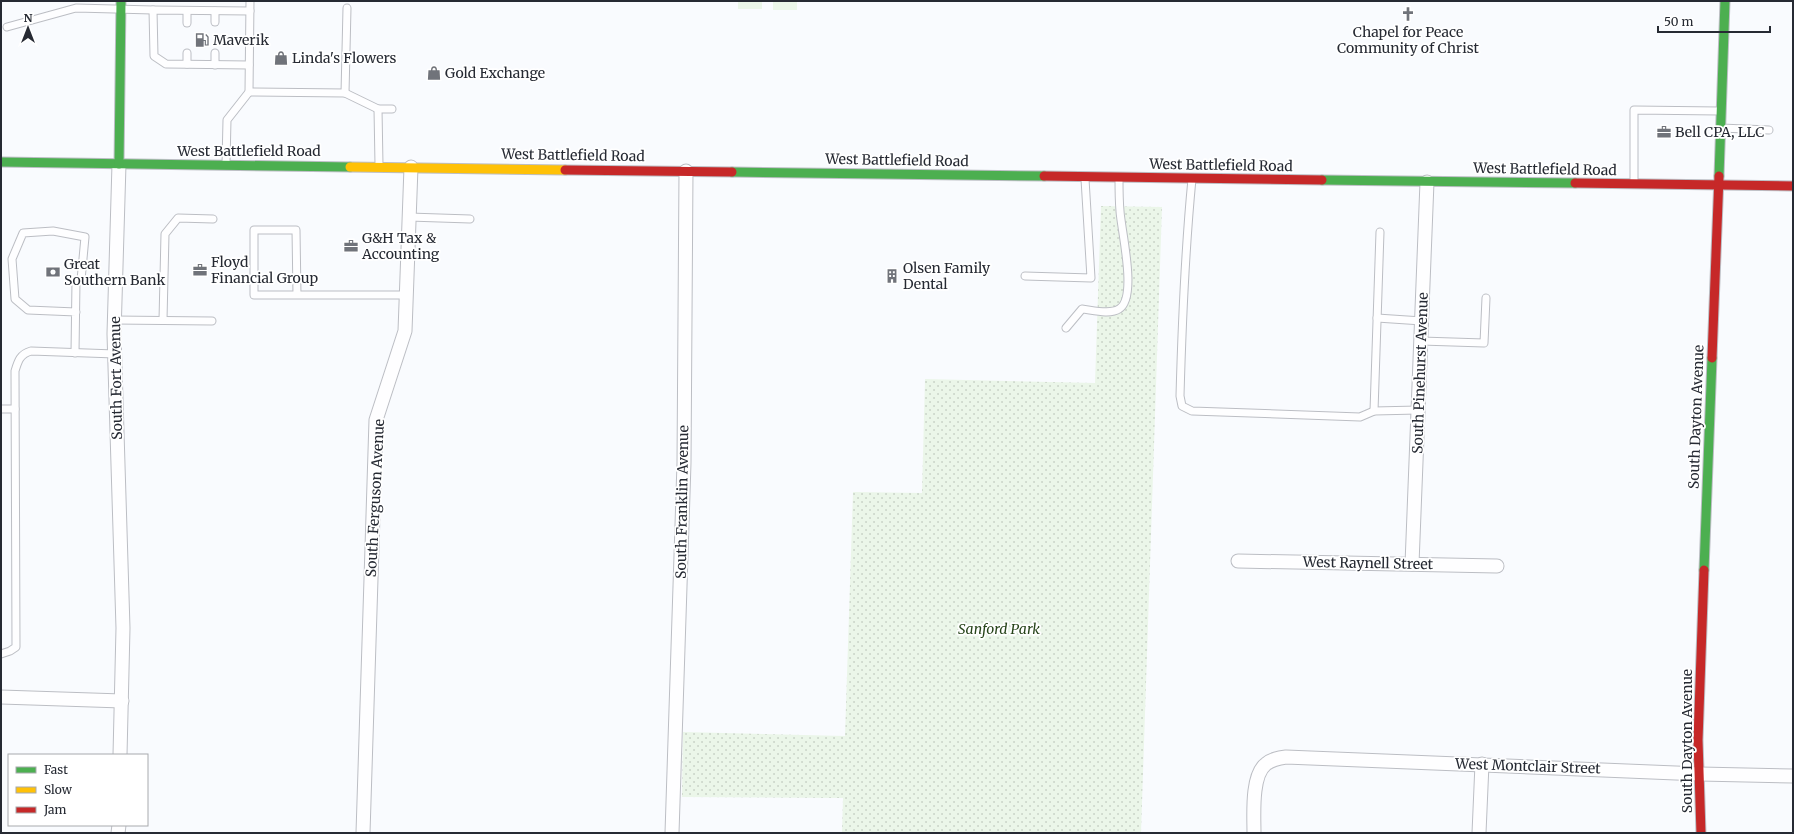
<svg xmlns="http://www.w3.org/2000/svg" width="1794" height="834" viewBox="0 0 1794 834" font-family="Merriweather,serif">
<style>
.grass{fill:#ebf6e9}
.park{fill:url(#park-dots)}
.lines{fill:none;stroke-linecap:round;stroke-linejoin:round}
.lane-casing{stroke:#bcbec4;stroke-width:9}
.street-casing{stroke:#bcbec4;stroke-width:15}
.fast-casing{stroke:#bcbec4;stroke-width:11}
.slow-casing{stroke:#bcbec4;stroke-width:11}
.jam-casing{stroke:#bcbec4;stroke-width:11}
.lane{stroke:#fefeff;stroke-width:7}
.street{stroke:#fefeff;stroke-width:13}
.fast{stroke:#4caf50;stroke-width:9}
.slow{stroke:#ffc107;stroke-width:9}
.jam{stroke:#c62828;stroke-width:9}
.labels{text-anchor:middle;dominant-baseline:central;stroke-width:3.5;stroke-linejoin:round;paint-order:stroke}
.poi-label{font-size:14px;fill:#262a33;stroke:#fff;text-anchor:start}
.street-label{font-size:14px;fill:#262a33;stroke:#fff}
.park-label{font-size:14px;font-style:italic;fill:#27441a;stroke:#fff}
</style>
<defs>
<pattern id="park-dots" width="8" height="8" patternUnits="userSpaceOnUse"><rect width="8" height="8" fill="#ebf6e9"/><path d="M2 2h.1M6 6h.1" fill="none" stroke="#c9d3c8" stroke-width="1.8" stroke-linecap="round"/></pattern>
</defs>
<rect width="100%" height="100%" fill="#f9fbfe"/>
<g class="grass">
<rect x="738" y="1" width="24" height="8"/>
<rect x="773" y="1" width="24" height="9"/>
</g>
<polygon class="park" points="1101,206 1162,207 1141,833 842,833 843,798 682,797 683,732 845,736 853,492 922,493 925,379 1095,383"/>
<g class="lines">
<defs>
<g id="lane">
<polyline points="187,11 187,23"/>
<polyline points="215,11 215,22"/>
<polyline points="7,27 76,8 153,10"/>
<polyline points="187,64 187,53"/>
<polyline points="215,65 215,53"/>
<polyline points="249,65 166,64 154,56 153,10 250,11"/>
<polyline points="249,92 345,93 347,8"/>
<polyline points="345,93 378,109 392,109"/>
<polyline points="378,109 379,165"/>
<polyline points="1721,128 1769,130"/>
<polyline points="226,163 227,120 249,92 250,1"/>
<path d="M1192,179C1185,251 1182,323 1180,396L1182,406L1192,411L1360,417L1374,411L1418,410"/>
<polyline points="1634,182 1634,110 1719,111"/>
<polyline points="409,217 470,219"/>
<polyline points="1025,276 1091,278 1085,179"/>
<polyline points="297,295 296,230 254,230 254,295 407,295"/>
<polyline points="1377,318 1422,321"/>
<polyline points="114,320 212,321"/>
<polyline points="163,320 165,234 178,218 213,219"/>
<path d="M1066,328L1082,309C1092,310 1110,315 1119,309C1138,298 1121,230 1120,211C1119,200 1119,189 1119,178"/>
<polyline points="1421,341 1484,343 1486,298"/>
<polyline points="75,353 76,281 81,280 85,237 53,231 23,233 12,259 15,299 28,310 76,312"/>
<polyline points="1,409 15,409"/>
<polyline points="1374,411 1380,232"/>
<path d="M1,654L10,651L16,647L15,371C18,361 20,354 31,351L115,354"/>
</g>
<g id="street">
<polyline points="119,164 114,334 123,628 120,755"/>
<polyline points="1238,561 1497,566"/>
<polyline points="1412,564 1427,182"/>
<polyline points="1,697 122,701"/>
<polyline points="118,833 119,825"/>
<polyline points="363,833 376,420 405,331 411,167"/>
<polyline points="672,833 684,463 686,171"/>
<path d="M1254,833C1254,816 1251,775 1266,764C1272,759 1279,758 1286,757L1700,774L1793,776"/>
<polyline points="1479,833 1482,764"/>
</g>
<g id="fast">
<polyline points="1,162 350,167"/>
<polyline points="119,164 121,1"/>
<polyline points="732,172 1044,176"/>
<polyline points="1719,176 1725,1"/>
<polyline points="1322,180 1575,183"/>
<polyline points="1704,570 1712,358"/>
</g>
<polyline id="slow" points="350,167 565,170"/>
<g id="jam">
<polyline points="565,170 732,172"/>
<polyline points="1044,176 1322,180"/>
<polyline points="1575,183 1793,186"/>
<polyline points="1712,358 1719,176"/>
<polyline points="1701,833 1698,740 1704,570"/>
</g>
</defs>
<use href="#lane" class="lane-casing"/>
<use href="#street" class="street-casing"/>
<use href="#fast" class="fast-casing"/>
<use href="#slow" class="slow-casing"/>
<use href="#jam" class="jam-casing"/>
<use href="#lane" class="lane"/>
<use href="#street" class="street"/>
<use href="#fast" class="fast"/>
<use href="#slow" class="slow"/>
<use href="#jam" class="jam"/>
</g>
<defs>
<symbol id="church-bare" viewBox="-9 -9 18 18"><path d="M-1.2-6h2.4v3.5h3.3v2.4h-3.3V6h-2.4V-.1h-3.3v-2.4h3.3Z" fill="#70737a" stroke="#fff" stroke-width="2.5" paint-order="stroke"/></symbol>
<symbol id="fuel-bare" viewBox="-9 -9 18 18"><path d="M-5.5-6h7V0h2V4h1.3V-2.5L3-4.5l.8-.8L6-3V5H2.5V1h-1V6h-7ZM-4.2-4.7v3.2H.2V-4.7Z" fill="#70737a" stroke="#fff" stroke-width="2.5" paint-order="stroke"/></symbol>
<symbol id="shop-bare" viewBox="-9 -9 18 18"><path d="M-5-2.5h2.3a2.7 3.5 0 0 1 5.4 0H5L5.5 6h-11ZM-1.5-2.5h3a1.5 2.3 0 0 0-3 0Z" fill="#70737a" stroke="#fff" stroke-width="2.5" paint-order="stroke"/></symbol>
<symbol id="office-bare" viewBox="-9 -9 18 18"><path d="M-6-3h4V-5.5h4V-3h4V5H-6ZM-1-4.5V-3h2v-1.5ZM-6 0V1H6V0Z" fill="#70737a" stroke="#fff" stroke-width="2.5" paint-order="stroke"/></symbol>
<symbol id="bank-bare" viewBox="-9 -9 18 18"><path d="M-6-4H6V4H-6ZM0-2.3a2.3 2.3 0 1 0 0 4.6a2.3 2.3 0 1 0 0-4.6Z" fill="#70737a" stroke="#fff" stroke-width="2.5" paint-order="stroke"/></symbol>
<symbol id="building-bare" viewBox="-9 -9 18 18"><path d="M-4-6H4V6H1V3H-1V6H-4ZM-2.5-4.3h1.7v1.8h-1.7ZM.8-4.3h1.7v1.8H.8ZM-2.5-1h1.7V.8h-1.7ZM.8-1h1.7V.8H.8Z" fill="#70737a" stroke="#fff" stroke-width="2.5" paint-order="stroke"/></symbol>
</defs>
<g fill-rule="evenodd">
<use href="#church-bare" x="1398" y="4" width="20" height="20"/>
<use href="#fuel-bare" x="192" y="30" width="20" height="20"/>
<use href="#shop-bare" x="271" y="48" width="20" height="20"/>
<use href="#shop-bare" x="424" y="63" width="20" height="20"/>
<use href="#office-bare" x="1654" y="122" width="20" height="20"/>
<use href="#office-bare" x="341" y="236" width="20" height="20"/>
<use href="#office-bare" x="190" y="260" width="20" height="20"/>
<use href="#bank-bare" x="43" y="262" width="20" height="20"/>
<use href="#building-bare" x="882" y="266" width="20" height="20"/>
</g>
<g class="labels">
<g class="poi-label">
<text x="1408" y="32" text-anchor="middle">Chapel for Peace<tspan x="1408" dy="16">Community of Christ</tspan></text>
<text x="213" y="40">Maverik</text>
<text x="292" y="58">Linda's Flowers</text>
<text x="445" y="73">Gold Exchange</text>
<text x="1675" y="132">Bell CPA, LLC</text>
<text x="362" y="238">G&amp;H Tax &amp;<tspan x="362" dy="16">Accounting</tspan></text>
<text x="211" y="262">Floyd<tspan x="211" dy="16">Financial Group</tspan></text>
<text x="64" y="264">Great<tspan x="64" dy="16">Southern Bank</tspan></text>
<text x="903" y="268">Olsen Family<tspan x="903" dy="16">Dental</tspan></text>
</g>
<g class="street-label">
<text x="249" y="151">West Battlefield Road</text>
<text transform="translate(573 155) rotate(1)">West Battlefield Road</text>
<text transform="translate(897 160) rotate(1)">West Battlefield Road</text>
<text transform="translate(1221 165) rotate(1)">West Battlefield Road</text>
<text transform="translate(1545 169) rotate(1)">West Battlefield Road</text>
<text transform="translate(1420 373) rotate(-88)">South Pinehurst Avenue</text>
<text transform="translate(116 378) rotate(-91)">South Fort Avenue</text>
<text transform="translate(1696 417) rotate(-88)">South Dayton Avenue</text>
<text transform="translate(375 498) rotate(-87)">South Ferguson Avenue</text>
<text transform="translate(682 502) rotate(-89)">South Franklin Avenue</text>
<text transform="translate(1368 563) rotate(1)">West Raynell Street</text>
<text transform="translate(1687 741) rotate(-90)">South Dayton Avenue</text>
<text transform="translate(1528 766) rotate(2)">West Montclair Street</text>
</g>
<g class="park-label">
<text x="999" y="629">Sanford Park</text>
</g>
</g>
<rect width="1794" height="834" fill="none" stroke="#262a33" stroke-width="4"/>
<rect x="8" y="754" width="140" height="72" fill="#ffffff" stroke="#a8aaad"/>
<rect x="16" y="767" width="20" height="6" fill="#4caf50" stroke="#a8aaad"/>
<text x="44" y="774" font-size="12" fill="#262a33">Fast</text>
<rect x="16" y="787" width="20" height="6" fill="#ffc107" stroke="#a8aaad"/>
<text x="44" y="794" font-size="12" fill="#262a33">Slow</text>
<rect x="16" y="807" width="20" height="6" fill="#c62828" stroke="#a8aaad"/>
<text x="44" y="814" font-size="12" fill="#262a33">Jam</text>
<g transform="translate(28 28)" stroke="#ffffff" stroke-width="3" paint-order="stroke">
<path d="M0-3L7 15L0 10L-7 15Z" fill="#262a33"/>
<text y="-6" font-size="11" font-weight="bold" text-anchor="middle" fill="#262a33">N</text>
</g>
<path d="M1658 26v6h112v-6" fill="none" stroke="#262a33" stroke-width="2"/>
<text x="1664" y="26" font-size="12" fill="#262a33" stroke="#ffffff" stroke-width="3" paint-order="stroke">50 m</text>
</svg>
